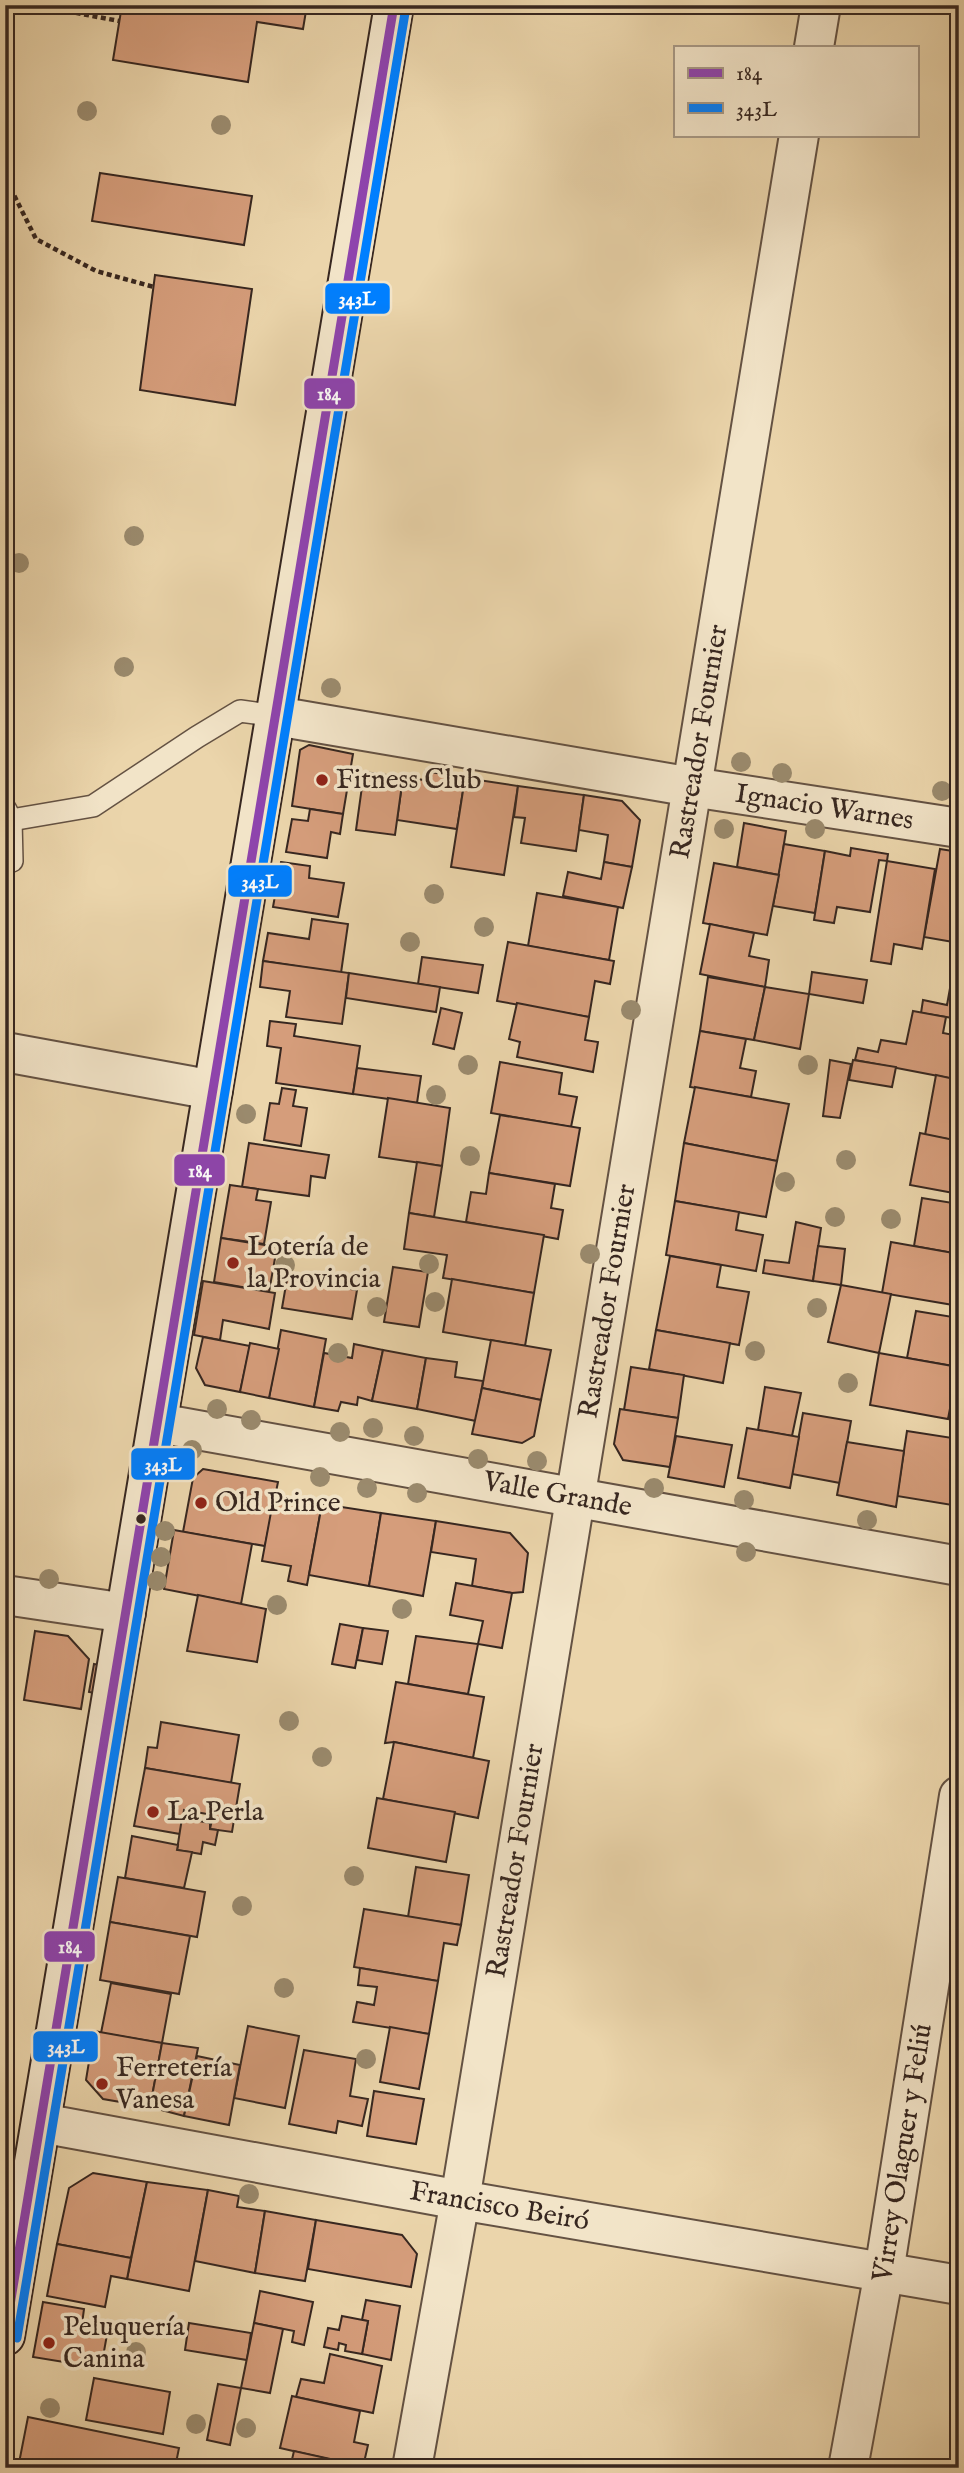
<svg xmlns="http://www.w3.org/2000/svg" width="964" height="2473" viewBox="0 0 964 2473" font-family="'IM FELL English',serif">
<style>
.building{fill:#d59d7b;stroke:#372720;stroke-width:2}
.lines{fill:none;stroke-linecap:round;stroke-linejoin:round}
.lane-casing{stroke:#645243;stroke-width:24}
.street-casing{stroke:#645243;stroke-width:42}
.secondary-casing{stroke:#372720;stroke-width:42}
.path{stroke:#372720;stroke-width:4.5;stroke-dasharray:5 3.5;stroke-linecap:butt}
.lane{stroke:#f2e4c8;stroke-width:21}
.street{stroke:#f2e4c8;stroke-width:38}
.secondary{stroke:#f2e4c8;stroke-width:38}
.bus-1-casing{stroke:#f2e4c8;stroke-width:14}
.bus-2-casing{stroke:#f2e4c8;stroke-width:14}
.bus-1{stroke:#8e44ad;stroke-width:9}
.bus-2{stroke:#007fff;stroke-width:9}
.tree{fill:#9a8a6d}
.poi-dot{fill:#8f2418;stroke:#f2e4c8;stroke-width:2.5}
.bus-dot{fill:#372720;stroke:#f2e4c8;stroke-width:2.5}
.labels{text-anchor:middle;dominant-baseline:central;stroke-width:7;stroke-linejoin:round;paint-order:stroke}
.street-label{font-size:28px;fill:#372720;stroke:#f2e4c8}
.poi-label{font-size:28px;fill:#372720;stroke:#f2e4c8;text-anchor:start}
.line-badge{stroke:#f2e4c8;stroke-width:2.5}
.badge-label{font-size:19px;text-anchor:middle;font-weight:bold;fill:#fff}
</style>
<rect width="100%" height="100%" fill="#ebd5ab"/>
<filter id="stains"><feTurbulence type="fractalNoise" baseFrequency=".00286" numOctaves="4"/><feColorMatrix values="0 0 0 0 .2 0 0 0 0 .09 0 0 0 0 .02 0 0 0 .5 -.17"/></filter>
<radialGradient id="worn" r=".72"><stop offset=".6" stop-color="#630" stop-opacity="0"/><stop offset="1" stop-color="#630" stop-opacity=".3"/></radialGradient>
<g class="building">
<polygon points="122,5 307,5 303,29 257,22 248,82 113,60"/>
<polygon points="100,173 252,196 244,245 92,221"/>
<polygon points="155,275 252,289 235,405 140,390"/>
<polygon points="309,745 353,754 343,814 292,806 300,750"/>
<polygon points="425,771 465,778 457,829 397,820 403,777 424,780"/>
<polygon points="364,772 403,777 395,835 356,830"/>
<polygon points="465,778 518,786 504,875 451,867"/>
<polygon points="518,786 584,795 576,851 521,843 525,818 514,817"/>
<polygon points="584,795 622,801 640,820 632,867 604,862 608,835 579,830"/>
<polygon points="310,809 343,814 340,834 331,832 327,858 286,852 292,819 308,821"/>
<polygon points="744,823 786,831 779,875 737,867"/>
<polygon points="784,844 825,851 815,913 773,906"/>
<polygon points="851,848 888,854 887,861 879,860 870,912 837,907 834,923 814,920 825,851 850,856"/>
<polygon points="940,849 959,852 959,943 924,937"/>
<polygon points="887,861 935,869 922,949 894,944 891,964 871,961"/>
<polygon points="281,862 310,866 309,878 344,883 338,917 273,907"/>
<polygon points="604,862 632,867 623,908 563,896 568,872 601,879"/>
<polygon points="714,863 779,875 767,935 703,923"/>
<polygon points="537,893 618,907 609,960 528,946"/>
<polygon points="312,919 348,924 341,973 263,961 268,933 309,939"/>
<polygon points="710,924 754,933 749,956 769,960 765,987 700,974"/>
<polygon points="508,942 614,961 610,984 595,981 589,1017 497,1001"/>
<polygon points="422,957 483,965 478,993 418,984"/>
<polygon points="263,961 349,973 342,1024 286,1017 290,991 260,987"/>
<polygon points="954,966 959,966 959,1019 921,1013 923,1000 947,1005"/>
<polygon points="812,972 867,980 863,1003 809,994"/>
<polygon points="349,973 440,987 436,1012 346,998"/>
<polygon points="708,977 765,987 754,1040 700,1031"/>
<polygon points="765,987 809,994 800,1049 754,1040"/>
<polygon points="517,1003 589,1017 585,1040 598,1042 593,1072 517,1057 520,1042 509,1039"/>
<polygon points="441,1008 462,1013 454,1049 433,1044"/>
<polygon points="913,1011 946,1017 943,1033 959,1036 959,1053 954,1079 855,1060 858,1048 878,1052 881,1040 906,1044"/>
<polygon points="270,1021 296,1024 294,1036 360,1046 353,1094 276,1083 281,1048 267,1046"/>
<polygon points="700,1031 746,1039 740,1068 756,1071 751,1097 690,1087"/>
<polygon points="959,1053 959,1080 954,1079"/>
<polygon points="830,1060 851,1064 840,1118 823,1116"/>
<polygon points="853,1060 896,1067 892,1087 849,1080"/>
<polygon points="500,1062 562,1073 559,1094 577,1097 571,1127 491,1113"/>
<polygon points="357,1068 421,1076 417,1103 353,1094"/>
<polygon points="936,1075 959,1080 959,1141 925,1135"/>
<polygon points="695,1087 789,1104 777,1161 684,1143"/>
<polygon points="282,1088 296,1090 293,1106 307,1108 301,1146 264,1140 270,1103 279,1104"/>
<polygon points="388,1098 450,1108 442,1166 379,1157"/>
<polygon points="500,1115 580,1128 570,1186 489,1173"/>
<polygon points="920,1133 959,1141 959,1194 910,1185"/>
<polygon points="249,1143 329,1155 325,1178 311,1176 309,1196 242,1187"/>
<polygon points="684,1143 777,1161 766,1217 675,1201"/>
<polygon points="417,1162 442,1166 434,1217 409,1213"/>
<polygon points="489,1173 555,1184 551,1208 563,1210 558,1239 466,1222 471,1192 486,1194"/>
<polygon points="230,1185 258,1189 256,1200 271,1202 264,1244 221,1238"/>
<polygon points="922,1198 959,1204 959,1254 914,1246"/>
<polygon points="675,1201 739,1212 736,1230 763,1235 756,1271 666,1255"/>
<polygon points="409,1213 544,1235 534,1293 443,1278 447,1255 404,1249"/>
<polygon points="796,1222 821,1228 813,1281 763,1273 765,1260 789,1263"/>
<polygon points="221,1238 277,1247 269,1292 214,1282"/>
<polygon points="891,1242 959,1254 959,1306 882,1293"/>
<polygon points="818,1246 845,1249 841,1285 813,1281"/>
<polygon points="670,1256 721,1265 717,1287 749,1292 739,1345 656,1330"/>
<polygon points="393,1267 428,1272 419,1327 384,1322"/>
<polygon points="287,1279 357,1290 352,1319 282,1308"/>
<polygon points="452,1279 534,1293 525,1346 443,1332"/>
<polygon points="203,1281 275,1293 269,1329 223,1320 220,1340 194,1335"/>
<polygon points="841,1285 891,1294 879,1353 828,1342"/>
<polygon points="916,1311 959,1318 959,1367 907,1358"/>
<polygon points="281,1330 326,1339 314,1407 269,1398"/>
<polygon points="656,1330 730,1343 723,1383 649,1369"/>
<polygon points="203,1337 250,1346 240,1392 205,1385 196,1368"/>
<polygon points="491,1340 551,1350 541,1400 482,1388"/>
<polygon points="250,1343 279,1349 269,1398 240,1392"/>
<polygon points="354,1344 383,1350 372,1401 358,1397 357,1405 341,1402 338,1411 314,1407 324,1353 352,1358"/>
<polygon points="383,1350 426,1358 417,1409 372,1401"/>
<polygon points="879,1353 958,1367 948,1419 870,1405"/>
<polygon points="426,1358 457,1362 455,1377 483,1381 476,1421 417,1409"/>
<polygon points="631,1367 684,1375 678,1418 624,1410"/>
<polygon points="765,1387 801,1393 792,1436 758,1430"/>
<polygon points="482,1388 541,1400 534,1436 522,1443 472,1434"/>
<polygon points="620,1409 678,1418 670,1467 623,1460 614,1444"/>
<polygon points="803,1413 851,1421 840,1483 792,1474"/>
<polygon points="747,1428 799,1437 790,1488 738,1478"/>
<polygon points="907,1431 959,1439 959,1500 952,1505 897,1496"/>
<polygon points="676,1436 732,1445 724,1487 668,1477"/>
<polygon points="847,1442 904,1451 896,1507 837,1495"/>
<polygon points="203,1469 278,1482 265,1546 183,1532 193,1478"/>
<polygon points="274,1496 322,1504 307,1585 288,1581 291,1566 262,1561"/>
<polygon points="322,1504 381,1513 369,1586 309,1575"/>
<polygon points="381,1513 436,1521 423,1596 369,1586"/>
<polygon points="436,1521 510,1533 528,1553 523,1592 512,1593 472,1586 476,1559 431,1552"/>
<polygon points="174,1530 252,1544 241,1604 164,1589"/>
<polygon points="456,1583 512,1593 502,1648 478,1644 483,1621 450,1615"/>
<polygon points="198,1595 266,1609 257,1662 187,1651"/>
<polygon points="340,1624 363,1628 355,1668 332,1664"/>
<polygon points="363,1628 388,1631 382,1664 357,1660"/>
<polygon points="35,1631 68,1636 89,1659 81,1709 24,1700"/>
<polygon points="416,1636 478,1644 468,1694 408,1684"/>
<polygon points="94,1664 105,1666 100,1694 89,1692"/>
<polygon points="396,1682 484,1697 473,1758 394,1742 385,1743"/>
<polygon points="161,1722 239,1735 231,1783 145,1768 148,1747 157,1748"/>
<polygon points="394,1742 489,1761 478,1818 383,1799"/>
<polygon points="145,1768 240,1784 232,1832 210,1829 213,1815 184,1810 180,1834 134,1826"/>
<polygon points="377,1798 455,1812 446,1862 368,1848"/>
<polygon points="182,1818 210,1823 210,1829 218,1830 215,1845 203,1842 201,1854 177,1850"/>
<polygon points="132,1836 178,1845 177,1850 192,1852 184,1888 125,1878"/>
<polygon points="416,1867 469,1875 461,1925 408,1917"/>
<polygon points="118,1877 205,1892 197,1937 110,1922"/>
<polygon points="364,1909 461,1925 457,1945 444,1943 438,1981 354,1967"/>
<polygon points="110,1922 190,1936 179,1994 100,1980"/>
<polygon points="360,1968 438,1981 429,2034 353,2022 357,2002 374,2005 377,1987 358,1985"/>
<polygon points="111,1983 171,1994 162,2043 101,2033"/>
<polygon points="248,2026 299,2036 285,2108 234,2098"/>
<polygon points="390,2027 429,2034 419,2089 380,2082"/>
<polygon points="94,2031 162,2043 150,2107 103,2099 86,2080"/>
<polygon points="162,2043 198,2048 184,2116 150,2107"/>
<polygon points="304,2050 356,2059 350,2096 368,2099 362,2126 338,2121 336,2133 289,2124"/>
<polygon points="197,2056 240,2065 229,2125 184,2116"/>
<polygon points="374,2091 424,2099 416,2144 367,2136"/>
<polygon points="93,2173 147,2182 131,2258 57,2244 69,2188"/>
<polygon points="147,2182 208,2190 189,2291 127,2279"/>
<polygon points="208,2190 239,2196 237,2207 265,2211 255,2273 195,2261"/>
<polygon points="265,2211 316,2220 305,2281 255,2273"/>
<polygon points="316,2220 402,2235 417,2254 411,2287 308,2269"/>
<polygon points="57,2244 131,2258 127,2279 111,2276 105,2307 47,2296"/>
<polygon points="260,2291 313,2302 304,2345 292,2342 294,2331 254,2323"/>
<polygon points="366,2300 400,2306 391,2360 362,2354 368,2321 362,2320"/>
<polygon points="43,2302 84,2309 82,2324 108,2329 101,2368 33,2357"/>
<polygon points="342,2316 368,2321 362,2354 345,2351 346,2345 339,2343 338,2350 324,2347 328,2328 339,2330"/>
<polygon points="189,2323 251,2333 247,2360 185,2350"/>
<polygon points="254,2323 283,2329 270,2393 241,2388"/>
<polygon points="330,2354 382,2366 373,2413 296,2397 301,2379 324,2383"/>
<polygon points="94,2378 170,2392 163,2434 86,2420"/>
<polygon points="218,2384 241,2388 230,2445 207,2440"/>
<polygon points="292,2396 360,2411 354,2442 368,2445 363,2467 280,2448"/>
<polygon points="28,2417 179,2448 175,2468 18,2468"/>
<polygon points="294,2451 353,2464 352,2468 290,2468"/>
</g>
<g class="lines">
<defs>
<g id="lane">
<polyline points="11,820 93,806 197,737 240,711 276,716"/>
<polyline points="5,860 12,861 11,820 6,810"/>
</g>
<g id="street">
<polyline points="814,47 821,5"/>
<path id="s1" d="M276,716L692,787L959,828"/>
<polyline points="5,1052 213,1090"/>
<path id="s2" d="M158,1423L959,1566"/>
<polyline points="5,1595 126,1613"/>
<path id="s3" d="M41,2123L460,2200L959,2285"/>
<path id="s4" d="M412,2468L460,2200L799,135"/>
<path id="s5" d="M848,2468L884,2272L959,1796"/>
</g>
<polyline id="secondary" points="5,2336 394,5"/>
</defs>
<use href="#lane" class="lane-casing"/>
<use href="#street" class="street-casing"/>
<use href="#secondary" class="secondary-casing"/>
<g class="path">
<polyline points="34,5 119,21"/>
<polyline points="5,182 9,185 36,239 96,271 154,287"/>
</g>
<use href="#lane" class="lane"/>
<use href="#street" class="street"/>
<use href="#secondary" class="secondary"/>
<defs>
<polyline id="bus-1" points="5,2335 394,5"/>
<polyline id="bus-2" points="17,2338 406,7"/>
</defs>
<use href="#bus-1" class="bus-1-casing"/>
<use href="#bus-2" class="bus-2-casing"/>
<use href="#bus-1" class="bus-1"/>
<use href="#bus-2" class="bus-2"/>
</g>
<g class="tree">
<circle cx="87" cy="111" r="10"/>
<circle cx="221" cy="125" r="10"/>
<circle cx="134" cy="536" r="10"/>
<circle cx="19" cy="563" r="10"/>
<circle cx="124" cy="667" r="10"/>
<circle cx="331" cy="688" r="10"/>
<circle cx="741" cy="762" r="10"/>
<circle cx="782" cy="773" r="10"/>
<circle cx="942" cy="791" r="10"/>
<circle cx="724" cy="829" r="10"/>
<circle cx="815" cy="829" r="10"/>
<circle cx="434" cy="894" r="10"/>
<circle cx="484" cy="927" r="10"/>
<circle cx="410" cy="942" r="10"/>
<circle cx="631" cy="1010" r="10"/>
<circle cx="468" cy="1065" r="10"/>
<circle cx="808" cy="1065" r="10"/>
<circle cx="436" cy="1095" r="10"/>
<circle cx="246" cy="1114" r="10"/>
<circle cx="470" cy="1156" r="10"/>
<circle cx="846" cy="1160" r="10"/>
<circle cx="785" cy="1182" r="10"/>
<circle cx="835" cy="1217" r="10"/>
<circle cx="891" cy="1219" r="10"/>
<circle cx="590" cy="1254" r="10"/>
<circle cx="429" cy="1264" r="10"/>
<circle cx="285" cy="1265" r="10"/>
<circle cx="435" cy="1302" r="10"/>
<circle cx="377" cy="1307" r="10"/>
<circle cx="817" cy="1308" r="10"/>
<circle cx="755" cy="1351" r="10"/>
<circle cx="338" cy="1353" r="10"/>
<circle cx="848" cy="1383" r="10"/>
<circle cx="217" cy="1409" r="10"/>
<circle cx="251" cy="1420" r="10"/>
<circle cx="373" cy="1428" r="10"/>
<circle cx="340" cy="1432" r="10"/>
<circle cx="414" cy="1436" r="10"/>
<circle cx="192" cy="1450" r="10"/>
<circle cx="478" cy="1459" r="10"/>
<circle cx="537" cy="1461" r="10"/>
<circle cx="320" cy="1477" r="10"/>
<circle cx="367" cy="1488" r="10"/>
<circle cx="654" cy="1488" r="10"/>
<circle cx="417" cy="1493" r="10"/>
<circle cx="744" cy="1500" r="10"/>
<circle cx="867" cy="1520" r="10"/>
<circle cx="165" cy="1531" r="10"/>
<circle cx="746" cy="1552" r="10"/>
<circle cx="161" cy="1557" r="10"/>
<circle cx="49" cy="1579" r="10"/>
<circle cx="157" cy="1581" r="10"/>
<circle cx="277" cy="1605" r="10"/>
<circle cx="402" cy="1609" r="10"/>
<circle cx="289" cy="1721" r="10"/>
<circle cx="322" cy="1757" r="10"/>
<circle cx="354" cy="1876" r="10"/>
<circle cx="242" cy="1906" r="10"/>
<circle cx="284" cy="1988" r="10"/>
<circle cx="366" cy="2059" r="10"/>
<circle cx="249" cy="2194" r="10"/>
<circle cx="136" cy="2352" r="10"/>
<circle cx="50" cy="2408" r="10"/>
<circle cx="196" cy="2424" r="10"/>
<circle cx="246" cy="2428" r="10"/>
</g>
<g class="poi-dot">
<circle cx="322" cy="780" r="7"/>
<circle cx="233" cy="1263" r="7"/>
<circle cx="201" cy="1503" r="7"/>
<circle cx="153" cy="1812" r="7"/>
<circle cx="102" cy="2084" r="7"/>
<circle cx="49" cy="2343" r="7"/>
</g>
<circle class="bus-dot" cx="141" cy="1519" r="6"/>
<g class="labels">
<g class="street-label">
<text stroke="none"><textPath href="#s4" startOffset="1750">Rastreador Fournier</textPath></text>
<text stroke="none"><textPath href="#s1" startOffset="556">Ignacio Warnes</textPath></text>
<text stroke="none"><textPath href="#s4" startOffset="1183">Rastreador Fournier</textPath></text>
<text stroke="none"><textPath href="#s2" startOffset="406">Valle Grande</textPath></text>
<text stroke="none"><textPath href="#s4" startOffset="616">Rastreador Fournier</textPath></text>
<text stroke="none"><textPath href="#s5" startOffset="320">Virrey Olaguer y Feliú</textPath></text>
<text stroke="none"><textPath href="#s3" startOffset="466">Francisco Beiró</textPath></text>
</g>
<g class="poi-label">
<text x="336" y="780">Fitness Club</text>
<text x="247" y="1247">Lotería de<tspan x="247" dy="32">la Provincia</tspan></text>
<text x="215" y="1503">Old Prince</text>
<text x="167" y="1812">La Perla</text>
<text x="116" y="2068">Ferretería<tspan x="116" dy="32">Vanesa</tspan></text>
<text x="63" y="2327">Peluquería<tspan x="63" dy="32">Canina</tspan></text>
</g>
</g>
<g class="line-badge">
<rect x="324" y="282" width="67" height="33" rx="7" fill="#007fff"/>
<rect x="303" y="377" width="53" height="33" rx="7" fill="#8e44ad"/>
<rect x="227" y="864" width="66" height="34" rx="7" fill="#007fff"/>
<rect x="173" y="1153" width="53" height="34" rx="7" fill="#8e44ad"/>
<rect x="130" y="1447" width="66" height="34" rx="7" fill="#007fff"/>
<rect x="43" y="1930" width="53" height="33" rx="7" fill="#8e44ad"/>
<rect x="32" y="2030" width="67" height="33" rx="7" fill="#007fff"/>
</g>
<g class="badge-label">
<text x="357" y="305">343L</text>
<text x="329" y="400">184</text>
<text x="260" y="888">343L</text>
<text x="200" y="1177">184</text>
<text x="163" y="1471">343L</text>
<text x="70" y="1953">184</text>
<text x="66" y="2053">343L</text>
</g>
<rect width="964" height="2473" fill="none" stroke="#ebd5ab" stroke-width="28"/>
<rect x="7" y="7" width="950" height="2459" fill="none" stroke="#372720" stroke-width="3.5"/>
<rect x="14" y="14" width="936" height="2445" fill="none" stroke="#372720" stroke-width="2"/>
<rect x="674" y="46" width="245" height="91" fill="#f2e4c8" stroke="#a79885" stroke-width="2"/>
<rect x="688" y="68" width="35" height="10" fill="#8e44ad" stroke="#a79885" stroke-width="2"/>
<text x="736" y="80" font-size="21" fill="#372720">184</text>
<rect x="688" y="103" width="35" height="10" fill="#007fff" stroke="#a79885" stroke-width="2"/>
<text x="736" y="116" font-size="21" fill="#372720">343L</text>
<rect width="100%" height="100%" filter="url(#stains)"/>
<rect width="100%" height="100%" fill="url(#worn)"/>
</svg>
